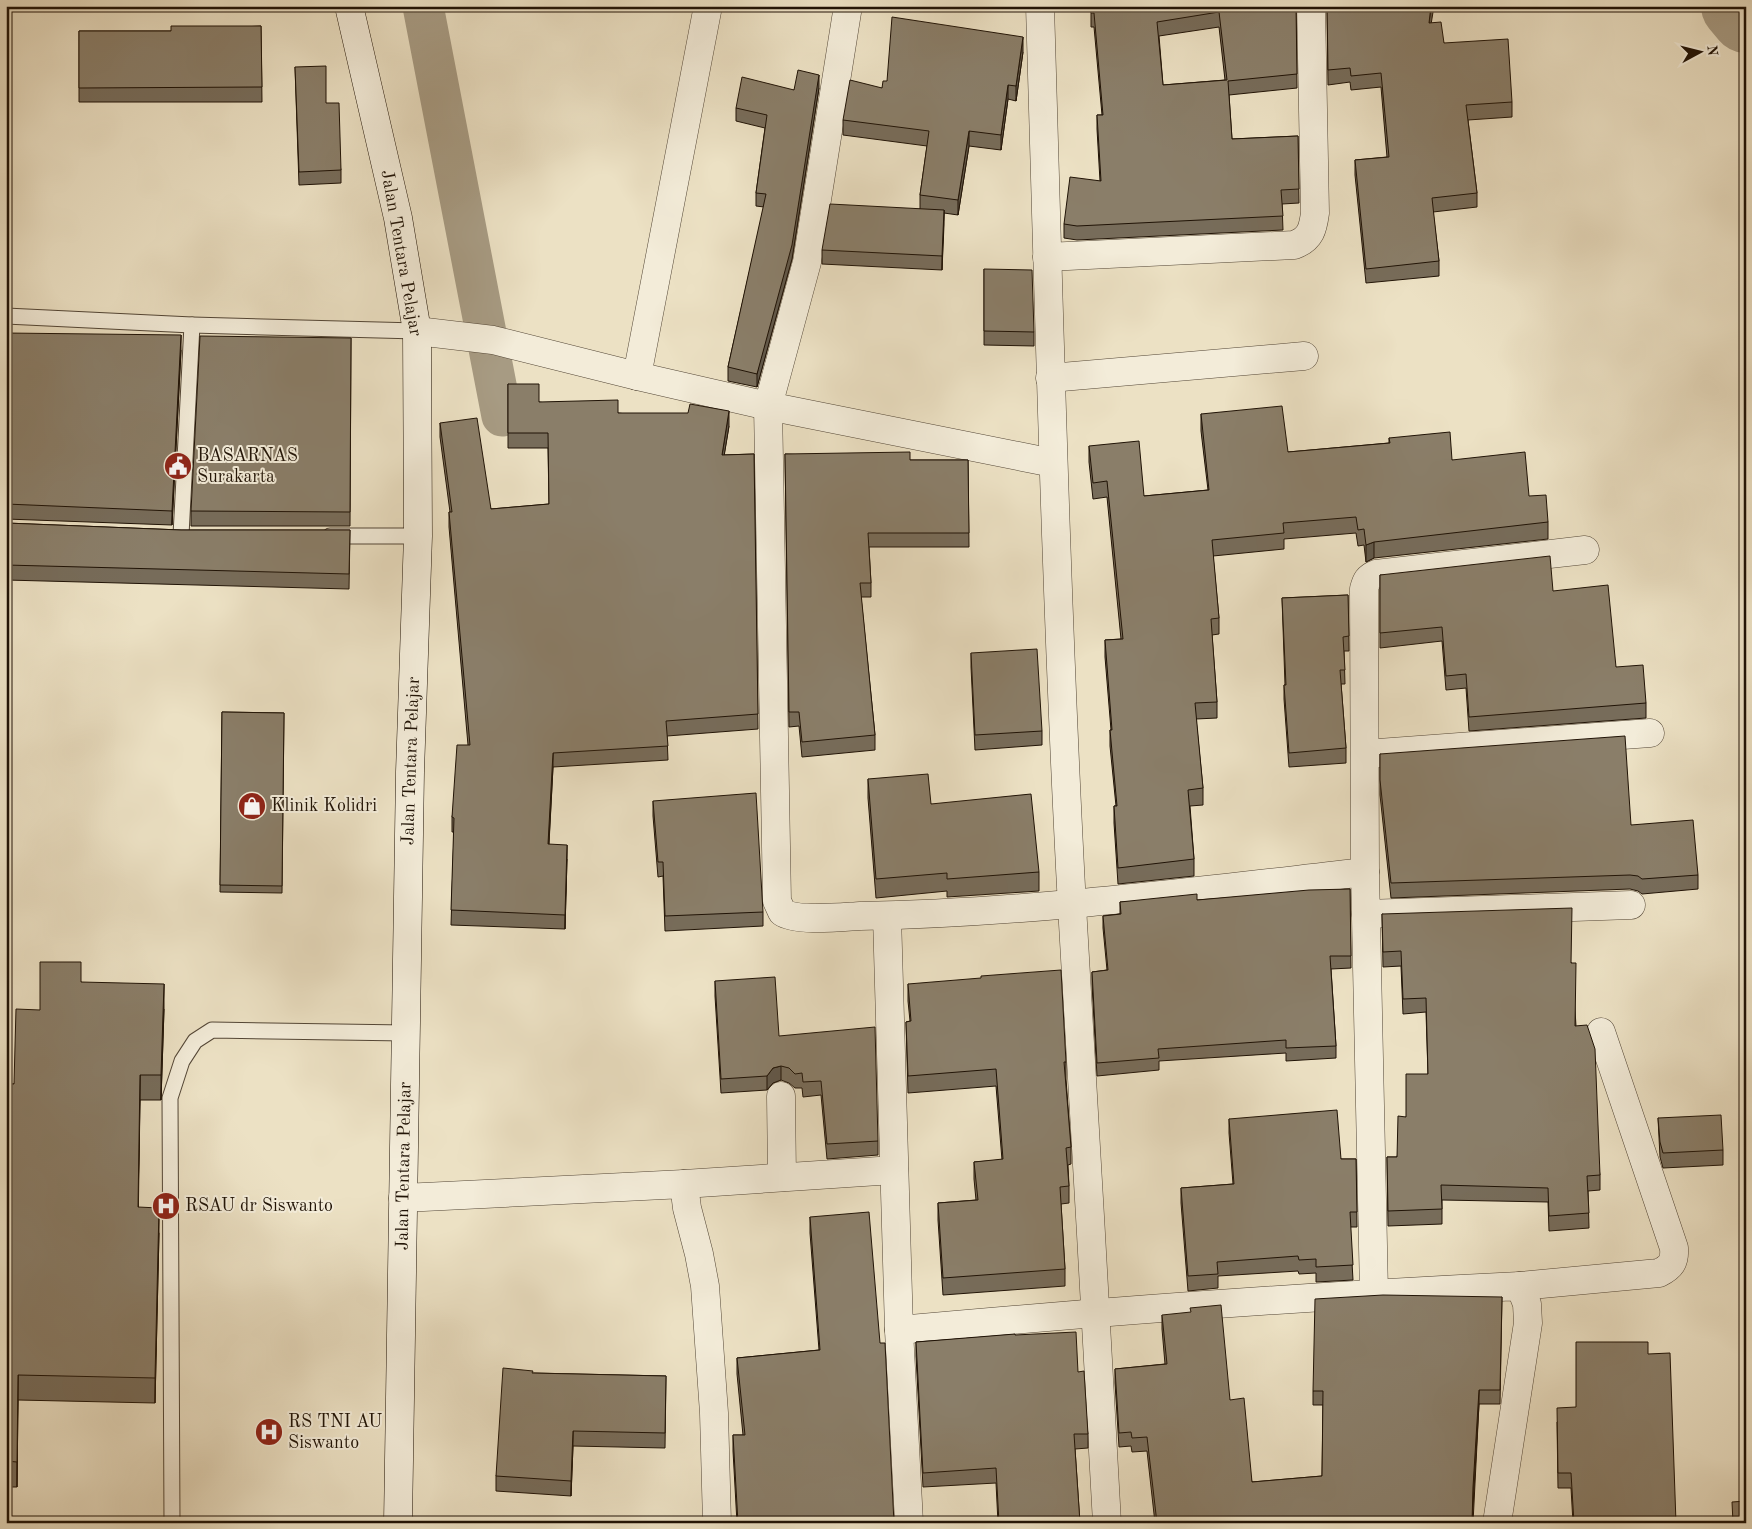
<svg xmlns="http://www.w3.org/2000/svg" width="1752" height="1529" viewBox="0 0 1752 1529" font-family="'Old Standard TT',serif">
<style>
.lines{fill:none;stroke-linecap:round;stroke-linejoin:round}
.canal{stroke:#a79b83;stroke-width:41}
.river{stroke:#a79b83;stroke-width:70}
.lane-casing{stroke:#534636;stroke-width:17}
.street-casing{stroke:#534636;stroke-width:29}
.secondary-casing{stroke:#201306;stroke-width:29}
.lane{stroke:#f3ecd9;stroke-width:15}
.street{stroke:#f3ecd9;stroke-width:28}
.secondary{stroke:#f3ecd9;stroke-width:28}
.wall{fill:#776c5a;stroke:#201306;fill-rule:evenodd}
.shaded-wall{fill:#61584a;stroke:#201306}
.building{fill:#8a7e69;stroke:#201306;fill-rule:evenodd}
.labels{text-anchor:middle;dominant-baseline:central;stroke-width:4;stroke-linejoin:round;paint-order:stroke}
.street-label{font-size:18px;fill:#201306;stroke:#f3ecd9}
.poi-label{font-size:18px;fill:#201306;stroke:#f3ecd9;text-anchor:start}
</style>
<rect width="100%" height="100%" fill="#ece1c4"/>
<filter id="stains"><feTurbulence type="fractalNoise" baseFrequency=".004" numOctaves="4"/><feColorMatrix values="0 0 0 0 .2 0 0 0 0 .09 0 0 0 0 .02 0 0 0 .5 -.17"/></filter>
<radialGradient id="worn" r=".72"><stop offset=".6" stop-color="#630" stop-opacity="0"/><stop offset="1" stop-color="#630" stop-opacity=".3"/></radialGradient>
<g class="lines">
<polyline class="canal" points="423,6 502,416"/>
<polyline class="river" points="1736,6 1746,18"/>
<defs>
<g id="lane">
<polyline points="6,316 192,325 417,331"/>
<polyline points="181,535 192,325"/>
<polyline points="330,536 418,536"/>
<polyline points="172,1523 170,1098 182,1061 195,1041 212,1030 406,1033"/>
</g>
<g id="street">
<path d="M848,6L807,262L768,406L777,901L782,912C796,922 842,917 860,916C1029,913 1197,891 1365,872"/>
<path d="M1040,6C1049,306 1056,606 1072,906C1083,1112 1097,1317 1107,1523"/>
<path d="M1047,257L1294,245C1311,239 1313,228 1315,213L1311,6"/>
<polyline points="417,331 493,340 637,376 768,406 1053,463"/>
<polyline points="637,376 708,6"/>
<polyline points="1050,378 1304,356"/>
<polyline points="1365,754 1650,733"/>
<polyline points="1366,914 1631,905"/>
<polyline points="887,916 899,1330 909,1523"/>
<polyline points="781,1096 782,1177"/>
<polyline points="684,1184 894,1170"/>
<polyline points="403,1198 684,1184 687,1208 699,1254 705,1286 714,1413 717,1523"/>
<path d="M1520,1286L1659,1273C1671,1267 1675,1262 1674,1248L1601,1032"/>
<path d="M1374,1293L1365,872L1364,589C1366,581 1368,577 1376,574L1585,550"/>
<path d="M899,1330C1106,1311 1313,1296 1520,1286L1527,1304L1528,1323L1497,1523"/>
</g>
<polyline id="secondary" points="349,6 398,218 417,331 418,536 410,772 398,1523"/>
</defs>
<use href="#lane" class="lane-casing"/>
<use href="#street" class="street-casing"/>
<use href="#secondary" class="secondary-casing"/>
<use href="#lane" class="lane"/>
<use href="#street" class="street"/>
<use href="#secondary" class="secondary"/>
</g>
<g class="wall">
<polygon points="782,6 830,6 829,11 782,10"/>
<path d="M1091,6H1296L1297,88L1229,95L1232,139L1298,136L1299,203L1282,204L1283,230L1077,240L1064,238V224L1100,181L1097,129V115H1102L1094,27H1091ZM1219,27L1225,80L1163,85L1159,36Z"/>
<polygon points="1327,6 1431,23 1444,43 1512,102 1512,117 1468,120 1477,193 1477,207 1433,212 1439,261 1439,276 1366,283 1355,175 1355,160 1387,157 1381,87 1351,90 1350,82 1328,85"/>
<polygon points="261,26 262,102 79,102 79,31 171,31"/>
<polygon points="1023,52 1016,101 1008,99 1001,150 969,146 958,215 944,213 942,270 822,264 822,250 920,209 920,195 927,146 843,135 843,120 882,88 887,81"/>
<polygon points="295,67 326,103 341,170 341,183 299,185"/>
<polygon points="819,88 792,259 757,387 728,381 728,367 764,207 756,206 756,193 765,128 736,121 736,108 794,90"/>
<polygon points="984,269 1034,332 1034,346 984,345"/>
<polygon points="6,333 181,350 172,525 6,519"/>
<polygon points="351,338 350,526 191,526 191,511"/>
<polygon points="508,384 539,402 618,413 729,426 724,455 754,454 758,729 667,736 668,760 553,767 549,844 567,859 565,929 451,925 454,832 452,832 452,817 468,745 449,527 449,512 450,512 440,437 440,423 491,509 549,504 548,448 508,448"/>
<polygon points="1201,414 1288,452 1389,443 1389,438 1452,460 1529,496 1548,522 1548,539 1374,558 1366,562 1364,545 1358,546 1356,533 1284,539 1284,549 1213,556 1219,618 1219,634 1212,635 1217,702 1217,718 1196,719 1203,788 1203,805 1190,806 1194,859 1194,876 1118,884 1114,823 1114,806 1116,806 1110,746 1110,730 1111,730 1105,657 1105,640 1121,639 1107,497 1093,499 1089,462 1089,446 1144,496 1208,490 1201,431"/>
<polygon points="785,454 910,460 968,460 969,547 869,547 871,583 871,597 861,597 875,735 875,750 802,757 799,726 789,727"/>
<polygon points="6,523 181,530 350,530 349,589 6,580"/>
<polygon points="1380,575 1553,591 1646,703 1646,718 1469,731 1466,688 1446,690 1442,641 1380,648"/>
<polygon points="1348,595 1349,651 1344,651 1345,684 1341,684 1346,748 1346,763 1289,767 1284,699 1284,685 1285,685 1282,598"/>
<polygon points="971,653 1042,731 1042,745 975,750 971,667"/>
<polygon points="222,712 284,713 282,893 220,892"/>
<polygon points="1380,754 1631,825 1698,875 1698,889 1642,894 1638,891 1630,889 1391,898 1380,795"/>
<polygon points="868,779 931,804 1039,872 1039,891 947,897 947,891 876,898 868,798"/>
<polygon points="653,801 763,912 763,926 665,931 663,876 658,877 653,816"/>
<polygon points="1350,889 1351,968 1331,969 1336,1046 1336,1058 1286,1061 1286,1053 1159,1061 1159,1070 1097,1076 1092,984 1092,972 1107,970 1103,928 1103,916 1120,914 1120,902 1197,900"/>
<polygon points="1382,914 1572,963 1576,1026 1600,1175 1600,1190 1588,1191 1589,1228 1549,1231 1548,1202 1442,1200 1442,1224 1388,1226 1387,1157 1397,1157 1406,1117 1428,1074 1426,1012 1403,1014 1401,966 1383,967"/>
<polygon points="715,981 779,1036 878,1141 878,1155 827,1159 821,1095 803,1097 802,1088 795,1088 789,1083 781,1080 773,1083 767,1090 721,1093 715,996"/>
<polygon points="81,982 164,1009 161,1100 140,1100 138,1207 159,1233 155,1403 18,1400 17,1487 6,1487 6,1084 14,1084 40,1010"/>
<polygon points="908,984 1066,1062 1066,1079 1071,1147 1071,1164 1068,1165 1069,1186 1069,1203 1061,1204 1065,1269 1065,1286 943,1295 938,1220 938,1203 976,1200 974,1179 974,1162 1002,1160 996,1086 908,1093 906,1022 910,1021 908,1001"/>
<polygon points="1658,1118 1723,1150 1723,1165 1663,1168 1660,1157"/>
<polygon points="1229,1119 1341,1159 1356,1159 1357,1227 1350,1227 1353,1280 1316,1282 1316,1273 1299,1274 1298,1271 1218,1276 1218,1288 1188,1291 1181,1203 1181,1188 1233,1184 1229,1133"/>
<polygon points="810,1217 894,1523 737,1523 733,1451 733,1435 743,1435 737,1374 737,1358 819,1350 810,1233"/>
<polygon points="1502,1297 1500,1404 1479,1404 1473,1523 1155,1523 1147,1451 1132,1452 1131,1446 1119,1447 1115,1383 1115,1369 1165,1364 1162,1329 1162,1315 1230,1400 1252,1482 1322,1476 1323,1405 1313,1405 1313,1391"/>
<polygon points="1015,1335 1078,1372 1088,1434 1088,1448 1075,1449 1080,1523 998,1523 996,1483 923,1487 916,1356 916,1342"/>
<polygon points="1648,1354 1676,1523 1573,1523 1571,1488 1558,1488 1557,1422"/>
<polygon points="533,1373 666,1376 665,1448 573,1446 571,1496 496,1491 496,1476"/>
</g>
<g class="shaded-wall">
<polygon points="1431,6 1434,6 1429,37 1429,23"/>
<polygon points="1023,37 1023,52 1016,101 1016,86"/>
<polygon points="819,75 819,88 792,259 757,387 757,374"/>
<polygon points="1008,85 1008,99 1001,150 1001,135"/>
<polygon points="969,131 969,146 958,215 958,200"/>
<polygon points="944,210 944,225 942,270 942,256"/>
<polygon points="181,335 181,350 172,525 172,511"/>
<polygon points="729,411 729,426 722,469 722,455"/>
<polygon points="1374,542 1374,558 1366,562 1366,545"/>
<polygon points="553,753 553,767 548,859 548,844"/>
<polygon points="567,845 567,859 565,929 565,915"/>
<polygon points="164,984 164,1009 161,1100 161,1075"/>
<polygon points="781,1066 781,1080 773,1083 767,1090 767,1076 773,1068"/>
<polygon points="140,1075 140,1100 138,1232 138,1207"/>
<polygon points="159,1208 159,1233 155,1403 155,1378"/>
<polygon points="18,1375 18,1400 17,1487 17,1462"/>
<polygon points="1479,1390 1479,1404 1472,1523 1473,1487"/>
<polygon points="573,1431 573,1446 571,1496 571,1481"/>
</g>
<g class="building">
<path d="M1091,6H1296L1297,74L1228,81L1232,139L1298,136L1299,189L1281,190L1283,216L1077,226L1064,224L1070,177L1101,181L1097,115H1103L1094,13H1091ZM1219,12L1227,80L1163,85L1157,22Z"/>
<polygon points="1327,6 1431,6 1429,23 1441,22 1444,43 1508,39 1512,102 1466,105 1477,193 1432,198 1439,261 1366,269 1355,160 1389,157 1381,73 1351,76 1350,68 1328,70"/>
<polygon points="892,17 1023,37 1016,86 1008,85 1001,135 969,131 958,200 920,195 929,131 843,120 850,80 882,88 883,81 887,81"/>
<polygon points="171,26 261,26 262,87 79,88 79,31 171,31"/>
<polygon points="326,66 326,103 339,103 341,170 299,172 295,67"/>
<polygon points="798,70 819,75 792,245 757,374 728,367 766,194 756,193 767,115 736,108 742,77 794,90"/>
<polygon points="830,204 944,210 942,256 822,250"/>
<polygon points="984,269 1032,270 1034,332 984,331"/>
<polygon points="6,333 181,335 172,511 6,504"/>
<polygon points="200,336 351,338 350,512 191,511"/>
<polygon points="508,384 539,384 539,402 618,400 618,413 688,413 690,404 729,411 722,455 754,454 758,714 666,721 668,746 553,753 548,844 567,845 565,915 451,910 454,818 452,817 457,745 470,745 449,512 452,512 440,423 477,418 491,509 549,504 548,433 508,433"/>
<polygon points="1282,406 1288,452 1390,443 1389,438 1450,432 1452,460 1525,452 1529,496 1546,495 1548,522 1374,542 1366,545 1364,529 1358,530 1356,517 1283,523 1284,533 1212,540 1219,618 1211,619 1217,702 1195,703 1203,788 1188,790 1194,859 1118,868 1114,806 1117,806 1110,730 1112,730 1105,640 1123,639 1107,481 1093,483 1089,446 1139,441 1144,496 1209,490 1201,414"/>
<polygon points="910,452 910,460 968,460 969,533 868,533 871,583 860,583 875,735 802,742 799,712 789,712 785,454"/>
<polygon points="6,523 181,530 350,530 349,574 6,565"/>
<polygon points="1550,556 1553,591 1608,585 1616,667 1643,665 1646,703 1469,717 1466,674 1446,676 1442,627 1380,633 1380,575"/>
<polygon points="1348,595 1349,636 1343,637 1345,670 1340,670 1346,748 1289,753 1284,685 1286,685 1282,598"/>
<polygon points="1037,649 1042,731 975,735 971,653"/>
<polygon points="222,712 284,713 282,886 220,885"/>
<polygon points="1625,736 1631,825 1693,820 1698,875 1642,879 1638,876 1630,875 1391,883 1380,780 1380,754"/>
<polygon points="928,774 931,804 1031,794 1039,872 947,879 947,873 876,879 868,779"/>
<polygon points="756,793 763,912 665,916 663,862 658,862 653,801"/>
<polygon points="1350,889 1351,956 1330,956 1336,1046 1286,1048 1286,1040 1158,1049 1159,1058 1097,1063 1092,972 1108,970 1103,916 1121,914 1120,902 1197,894 1197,900 1309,890"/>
<polygon points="1572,908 1571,963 1576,963 1575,1026 1587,1025 1595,1049 1600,1175 1587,1176 1589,1213 1549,1216 1548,1188 1441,1185 1442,1209 1388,1211 1387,1157 1397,1157 1398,1116 1406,1117 1406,1074 1428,1074 1426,998 1403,999 1401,951 1383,952 1382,914"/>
<polygon points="40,962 81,962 81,982 164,984 161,1075 140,1075 138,1207 159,1208 155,1378 18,1375 17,1462 6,1461 6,1084 14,1084 16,1009 40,1010"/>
<polygon points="1061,970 1066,1062 1064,1062 1071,1147 1066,1148 1069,1186 1060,1187 1065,1269 943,1278 938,1203 978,1200 974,1162 1003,1159 996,1069 908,1076 906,1022 911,1021 908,984 981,978 981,976"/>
<polygon points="775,977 779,1036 875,1027 878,1141 827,1144 821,1081 803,1082 802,1073 795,1074 789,1068 781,1066 773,1068 767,1076 721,1079 715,981"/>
<polygon points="1337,1110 1341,1159 1356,1159 1357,1212 1350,1212 1353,1265 1316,1267 1316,1259 1299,1260 1298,1256 1217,1262 1218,1274 1188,1276 1181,1188 1234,1184 1229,1119"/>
<polygon points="1721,1115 1723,1150 1663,1153 1660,1142 1658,1118"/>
<polygon points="869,1212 880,1343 885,1343 894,1523 738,1523 733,1435 745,1435 737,1358 820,1350 810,1217"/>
<polygon points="1383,1295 1502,1297 1500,1390 1479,1390 1473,1487 1472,1523 1157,1523 1147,1437 1132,1438 1131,1432 1119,1433 1115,1369 1167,1364 1162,1315 1191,1312 1190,1308 1221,1305 1230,1400 1244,1398 1252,1482 1322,1476 1323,1391 1313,1391 1315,1299"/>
<polygon points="1076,1332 1078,1372 1084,1371 1088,1434 1074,1434 1080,1523 999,1523 996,1468 923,1473 916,1342 1015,1334 1015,1335"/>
<polygon points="1576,1342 1648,1342 1648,1354 1670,1353 1676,1523 1574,1523 1571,1473 1558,1473 1557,1408 1576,1407"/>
<polygon points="503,1368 533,1371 532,1373 666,1376 665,1433 573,1431 571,1481 496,1476"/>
<polygon points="1746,1501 1746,1523 1733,1523 1732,1502"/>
</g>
<defs>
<symbol id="civic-disc" viewBox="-11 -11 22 22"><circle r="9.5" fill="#8f2418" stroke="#f3ecd9"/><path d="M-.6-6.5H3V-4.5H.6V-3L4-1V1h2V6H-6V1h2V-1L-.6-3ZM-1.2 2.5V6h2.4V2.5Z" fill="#fff"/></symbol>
<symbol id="shop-disc" viewBox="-11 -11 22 22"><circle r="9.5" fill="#8f2418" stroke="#f3ecd9"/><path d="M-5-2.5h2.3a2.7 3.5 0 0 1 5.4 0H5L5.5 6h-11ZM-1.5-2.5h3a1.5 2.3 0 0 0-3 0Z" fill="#fff"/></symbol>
<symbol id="hospital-disc" viewBox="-11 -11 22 22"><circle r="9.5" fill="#8f2418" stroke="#f3ecd9"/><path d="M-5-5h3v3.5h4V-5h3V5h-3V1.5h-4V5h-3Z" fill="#fff"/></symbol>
</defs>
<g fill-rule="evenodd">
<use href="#civic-disc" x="162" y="450" width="32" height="32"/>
<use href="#shop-disc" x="236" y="790" width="32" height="32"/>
<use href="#hospital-disc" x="150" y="1190" width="32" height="32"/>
<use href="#hospital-disc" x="253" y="1416" width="32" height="32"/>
</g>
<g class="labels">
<g class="street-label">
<text transform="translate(401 253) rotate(80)">Jalan Tentara Pelajar</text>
<text transform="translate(411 761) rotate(-88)">Jalan Tentara Pelajar</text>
<text transform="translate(404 1166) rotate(-89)">Jalan Tentara Pelajar</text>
</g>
<g class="poi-label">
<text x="197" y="456">BASARNAS<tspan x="197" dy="21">Surakarta</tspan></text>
<text x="271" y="806">Klinik Kolidri</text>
<text x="185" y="1206">RSAU dr Siswanto</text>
<text x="288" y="1422">RS TNI AU<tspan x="288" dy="21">Siswanto</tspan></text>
</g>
</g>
<rect width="1752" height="1529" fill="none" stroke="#ece1c4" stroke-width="25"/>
<rect x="8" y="8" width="1737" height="1514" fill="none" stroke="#201306" stroke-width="2.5"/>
<rect x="12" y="12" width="1727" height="1504" fill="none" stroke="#201306"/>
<g transform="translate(1700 52) rotate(83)" stroke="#f3ecd9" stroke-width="4" paint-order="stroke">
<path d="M0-4L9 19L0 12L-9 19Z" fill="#201306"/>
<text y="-8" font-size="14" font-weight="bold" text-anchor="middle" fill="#201306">N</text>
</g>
<rect width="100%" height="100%" filter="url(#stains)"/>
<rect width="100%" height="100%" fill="url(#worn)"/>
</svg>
